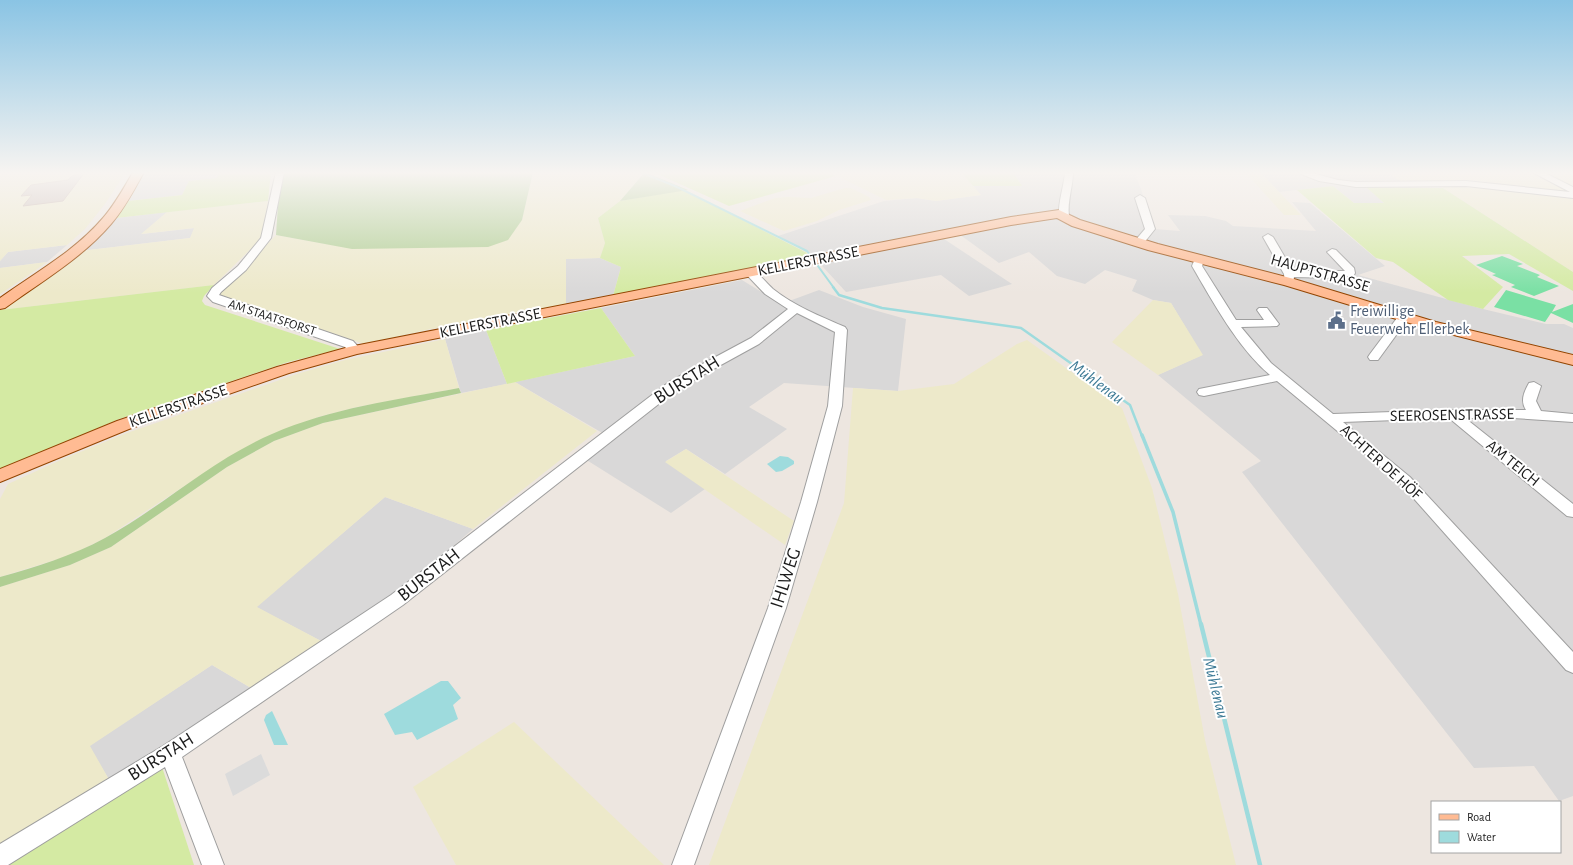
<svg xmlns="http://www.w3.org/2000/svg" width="1573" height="865" viewBox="0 0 1573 865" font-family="'Alegreya Sans',sans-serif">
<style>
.residential{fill:#d9d8d8}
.farmland{fill:#ede9ca}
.grass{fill:#d4eaa3}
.forest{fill:#b0ce93}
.pitch{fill:#7ae0a4}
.parking{fill:#dbdbdb}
.water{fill:#9edbdd}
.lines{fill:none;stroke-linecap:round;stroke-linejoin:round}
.stream-far3{stroke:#9edbdd;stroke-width:2}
.stream-far2{stroke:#9edbdd;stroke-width:2.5}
.stream-far1{stroke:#9edbdd;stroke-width:3.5}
.stream{stroke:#9edbdd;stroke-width:4.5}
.building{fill:#c9bbb6;stroke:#bfa9a2}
.minor-casing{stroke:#9f9f9f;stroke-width:2}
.major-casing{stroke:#924400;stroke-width:2}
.minor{fill:#fff;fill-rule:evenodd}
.major{fill:#ffbb93;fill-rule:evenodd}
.labels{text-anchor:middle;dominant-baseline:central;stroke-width:4;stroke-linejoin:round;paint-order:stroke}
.far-street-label{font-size:13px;fill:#1b1b1b;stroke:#fff}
.street-label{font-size:16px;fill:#1b1b1b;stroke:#fff}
.service-label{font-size:16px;fill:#4e5e75;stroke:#fff;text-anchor:start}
.water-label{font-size:17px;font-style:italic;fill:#3e7b96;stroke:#fff}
.near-street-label{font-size:19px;fill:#1b1b1b;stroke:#fff}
</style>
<rect width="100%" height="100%" fill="#ede6e0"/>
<g class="residential">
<polygon points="144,172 220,172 218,178 189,181 182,195 128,201"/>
<polygon points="1013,172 1134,172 1141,189 1154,229 1180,231 1168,215 1205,216 1226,221 1233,226 1316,231 1292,202 1310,203 1385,266 1358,275 1483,309 1546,324 1564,324 1573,328 1573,796 1559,801 1534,766 1474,768 1242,472 1261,461 1158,375 1202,355 1171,303 1153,300 1132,291 1137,280 1105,270 1085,284 1057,276 1029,252 999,263 959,234 941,237 1012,284 969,296 941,275 846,292 813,256 778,236 884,201 917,198 936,201 981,195 973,186 1022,186"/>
<polygon points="1260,172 1356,172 1390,174 1412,188 1367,187 1384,203 1354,203 1333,186 1279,192"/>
<polygon points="167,212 142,234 195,228 190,238 80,251 116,218"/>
<polygon points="67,245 47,262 0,268 0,261 8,252"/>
<polygon points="600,258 621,267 613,296 566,304 566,259"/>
<polygon points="742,280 781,304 819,290 863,307 906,319 898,391 784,383 749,407 787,429 725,474 686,449 666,461 705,489 671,513 585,459 611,438 515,382 635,356 601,308"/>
<polygon points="486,330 507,384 461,393 445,339"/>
<polygon points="385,497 473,529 391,600 323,642 256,607"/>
<polygon points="212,665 251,688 111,783 89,746"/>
</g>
<g class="farmland">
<polygon points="0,172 126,172 105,204 85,229 67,245 8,252 0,261"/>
<polygon points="533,172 632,172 641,176 620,201 598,218 605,243 600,258 566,259 566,304 426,330 364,344 218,294 276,235 326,244 522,220"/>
<polygon points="829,172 961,172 981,195 936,201 917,198 886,200"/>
<polygon points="1245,172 1260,172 1301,215 1284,215"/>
<polygon points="1356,172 1528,172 1571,193 1472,180 1400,181 1390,174"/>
<polygon points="1542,172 1573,172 1573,187"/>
<polygon points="1440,186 1506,190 1573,199 1573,272"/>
<polygon points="845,188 851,188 869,197 871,200 839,210 817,221 784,231 740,211 775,198 788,197 811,198"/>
<polygon points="268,201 261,239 214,285 0,310 80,251 190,238 194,228 141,234 167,212"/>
<polygon points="47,262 30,274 0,294 0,268"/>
<polygon points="1153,300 1171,303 1203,355 1158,375 1112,342"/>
<polygon points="445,339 459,388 357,407 318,417 224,460 105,538 71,555 0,577 0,499 8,484 63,459 127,433 297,374 345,360"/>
<polygon points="1027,340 1122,408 1152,488 1178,594 1205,740 1236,865 709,865 844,503 853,388 898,391 954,384 1017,344"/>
<polygon points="515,382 597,431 473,529 385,497 257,607 323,642 251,688 212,665 90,746 111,783 0,850 0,587 70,565 111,547 227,467 274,441 323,423"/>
<polygon points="686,449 794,521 785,545 665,462"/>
<polygon points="514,722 664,865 456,865 413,787"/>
</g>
<g class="grass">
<polygon points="220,172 271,172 268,201 116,218 128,201 182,195 189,181 217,178"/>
<polygon points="653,172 829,172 836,176 729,206"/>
<polygon points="961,172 1013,172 1022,186 973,186"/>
<polygon points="1333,186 1354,203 1384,203 1366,187 1443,188 1573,272 1573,291 1509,254 1462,256 1503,287 1483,309 1448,300 1393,262 1376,258 1297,190"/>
<polygon points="684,190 813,256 613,296 621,267 600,258 605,243 598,218 620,201"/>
<polygon points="214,285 204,296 202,301 205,305 340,349 288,362 119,419 0,471 0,310"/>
<polygon points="601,308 635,356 507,384 486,330"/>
<polygon points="162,767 194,865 4,865"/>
</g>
<g class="forest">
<polygon points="283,172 533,172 522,220 508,240 488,247 352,249 276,235 279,189"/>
<polygon points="645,172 688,190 620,201"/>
<path d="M459,388L461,393L323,423L274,441L227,467L111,547L70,565L0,587V577C36,567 72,556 105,538C162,507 211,460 272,434C331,408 396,400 459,388Z"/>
</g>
<g class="pitch">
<polygon points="1502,256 1523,264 1517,266 1540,275 1537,277 1559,286 1534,296 1511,287 1515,285 1492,275 1496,274 1476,265"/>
<polygon points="1506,290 1556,305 1552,312 1573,304 1573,323 1551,313 1545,322 1494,307"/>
</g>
<polygon class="parking" points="261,754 270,775 233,796 225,774"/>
<g class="water">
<polygon points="780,456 788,457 794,461 794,464 782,471 776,472 767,464"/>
<polygon points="441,681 448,681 461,698 453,705 458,719 417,740 412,732 395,735 384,714"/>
<polygon points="272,711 288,745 274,745 264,720 266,715"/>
</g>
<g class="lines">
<polyline class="stream-far3" points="640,172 675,186 807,251 834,288"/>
<polyline class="stream-far2" points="833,287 839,295 882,308 1021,328 1130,405 1142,436"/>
<polyline class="stream-far1" points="1142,435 1173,512 1201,625"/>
<polyline class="stream" points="1201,624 1260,865"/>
</g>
<polygon class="building" points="85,172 63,201 23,206 32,195 21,196 31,185 68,180 72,176"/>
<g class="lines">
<defs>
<g id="minor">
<polygon points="276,172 284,172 271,238 246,270 221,292 219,295 353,341 361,350 359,353 351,353 345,347 213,302 207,296 212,288 238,266 261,238"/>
<path d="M1065,172H1073C1073,187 1067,201 1069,216L1064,219L1059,216C1058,201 1064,187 1065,172Z"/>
<polygon points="1296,172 1309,172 1338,180 1356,182 1466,181 1570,192 1532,172 1543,172 1573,187 1573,198 1466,186 1356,187 1319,181"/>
<polygon points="1140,195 1145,198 1155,229 1143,244 1139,245 1134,242 1145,229 1135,198"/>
<polygon points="1268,234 1273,237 1293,271 1345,271 1327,252 1332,249 1336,250 1354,268 1355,273 1354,275 1337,278 1294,277 1293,284 1285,284 1284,274 1263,237"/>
<path d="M1200,255L1205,258L1202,266L1236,320H1264L1257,310L1259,308H1267L1279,324L1277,326L1241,327L1271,363L1333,414L1452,410H1526C1520,401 1524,392 1529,383L1534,382L1541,386L1536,401L1541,411L1573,414V422L1513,418H1465L1573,504V517L1567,516L1449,418L1343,422L1410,477L1573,652V673L1566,670L1400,483L1277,381L1204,396L1199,395L1197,392L1199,389L1270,375C1238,348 1213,302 1192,266L1196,256Z"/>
<path d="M749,269C758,271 766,283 773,289C794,306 820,316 845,327L847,330L842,406L817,502L786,608L694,865H672L768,608L801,502L828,406L835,332L797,313L759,344L679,388L403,605L182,757L224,865H202L165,767L8,865H0V844L163,746L391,595L669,382L751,338L788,309L765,294L744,272Z"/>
<polygon points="1404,313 1410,316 1378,360 1370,360 1368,357 1370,354 1400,314"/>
</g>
<g id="major">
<path d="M133,172H144C134,190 125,208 111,224C82,258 41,282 5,308L0,309V298C35,273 75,251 103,218C115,204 124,188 133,172Z"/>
<polygon points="1059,210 1080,220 1158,244 1294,279 1436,322 1573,355 1573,365 1426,328 1284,285 1148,250 1072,226 1057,218 1011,225 357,354 289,373 129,429 0,482 0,469 117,421 277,367 349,347 1011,217"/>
</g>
</defs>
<use href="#minor" class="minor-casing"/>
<use href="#major" class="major-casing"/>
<use href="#minor" class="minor"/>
<use href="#major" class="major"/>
</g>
<linearGradient id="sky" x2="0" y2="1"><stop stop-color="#8ac4e4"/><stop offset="0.59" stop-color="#f7f4f1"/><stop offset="1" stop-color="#f7f4f1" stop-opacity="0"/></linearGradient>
<rect width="1573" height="293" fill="url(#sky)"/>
<defs>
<symbol id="civic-bare" viewBox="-9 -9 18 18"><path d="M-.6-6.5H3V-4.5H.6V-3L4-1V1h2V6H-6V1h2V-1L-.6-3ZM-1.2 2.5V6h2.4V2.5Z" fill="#5c6f8a" stroke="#fff" stroke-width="2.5" paint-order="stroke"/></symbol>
</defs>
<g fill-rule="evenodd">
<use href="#civic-bare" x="1324" y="308" width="25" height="25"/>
</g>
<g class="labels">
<g class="far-street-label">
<text transform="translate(272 318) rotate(18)">AM STAATSFORST</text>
</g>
<g class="street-label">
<text transform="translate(808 261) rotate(-11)">KELLERSTRASSE</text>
<text transform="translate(1320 273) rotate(16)">HAUPTSTRASSE</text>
<text transform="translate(490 323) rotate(-11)">KELLERSTRASSE</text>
<text transform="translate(178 406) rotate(-19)">KELLERSTRASSE</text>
<text transform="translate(1452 415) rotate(-1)">SEEROSENSTRASSE</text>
<text transform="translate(1381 462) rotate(42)">ACHTER DE HÖF</text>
<text transform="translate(1513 463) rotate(39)">AM TEICH</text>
</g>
<g class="service-label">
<text x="1350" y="311">Freiwillige<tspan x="1350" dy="18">Feuerwehr Ellerbek</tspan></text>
</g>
<g class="water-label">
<text transform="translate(1097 382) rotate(36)">Mühlenau</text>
<text transform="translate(1216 688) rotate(76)">Mühlenau</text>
</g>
<g class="near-street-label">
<text transform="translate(687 380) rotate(-32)">BURSTAH</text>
<text transform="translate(429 575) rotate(-38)">BURSTAH</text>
<text transform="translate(786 578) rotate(-72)">IHLWEG</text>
<text transform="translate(161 757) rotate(-32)">BURSTAH</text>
</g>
</g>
<rect x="1431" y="801" width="130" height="52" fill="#ffffff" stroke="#a4a4a4"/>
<rect x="1439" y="814" width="20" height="6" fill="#ffbb93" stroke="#a4a4a4"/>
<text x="1467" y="821" font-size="12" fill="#1b1b1b">Road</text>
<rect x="1439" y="831" width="20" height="12" fill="#9edbdd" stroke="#a4a4a4"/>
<text x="1467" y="841" font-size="12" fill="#1b1b1b">Water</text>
</svg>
